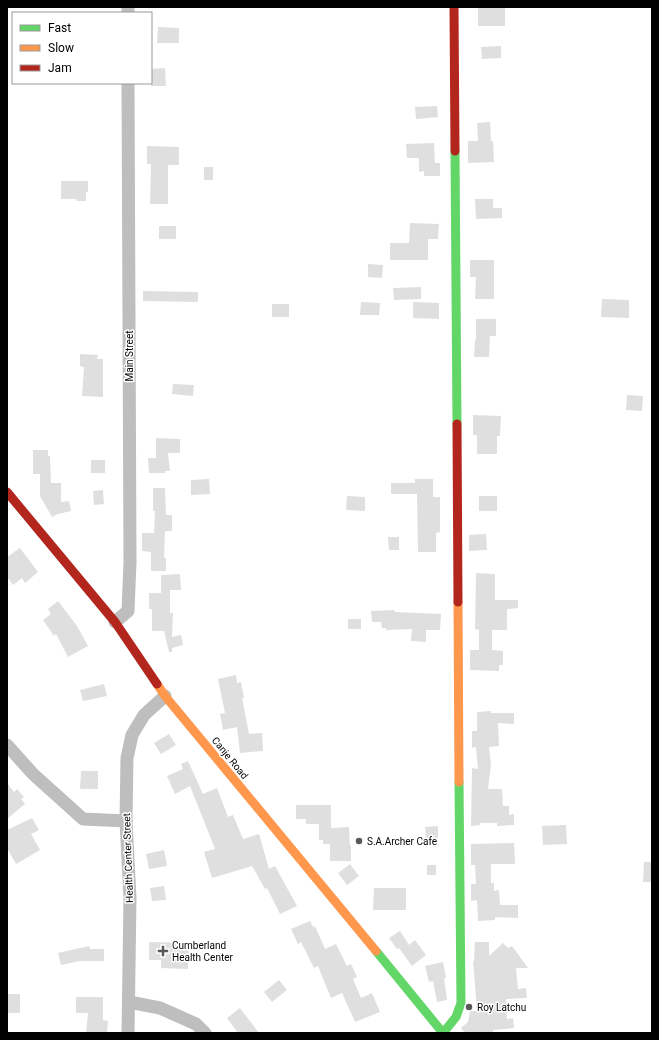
<svg xmlns="http://www.w3.org/2000/svg" width="659" height="1040" viewBox="0 0 659 1040" font-family="Roboto,sans-serif">
<style>
.building{fill:#dfdfdf}
.lines{fill:none;stroke-linecap:round;stroke-linejoin:round}
.street{stroke:#bebebe;stroke-width:13}
.fast{stroke:#63d668;stroke-width:9}
.slow{stroke:#ff974d;stroke-width:9}
.jam{stroke:#b3261e;stroke-width:9}
.poi-dot{fill:#595959;stroke:#fff;stroke-width:1.5}
.labels{text-anchor:middle;dominant-baseline:central;stroke-width:3;stroke-linejoin:round;paint-order:stroke}
.street-label{font-size:10px;fill:#000;stroke:#fff}
.poi-label{font-size:10px;fill:#000;stroke:#fff;text-anchor:start}
</style>
<rect width="100%" height="100%" fill="#fff"/>
<g class="building">
<polygon points="478,7 505,8 505,26 478,26"/>
<polygon points="158,27 179,28 179,43 157,43"/>
<polygon points="501,46 501,58 482,59 481,47"/>
<polygon points="165,68 166,86 151,86 151,69"/>
<polygon points="437,106 438,117 416,119 415,107"/>
<polygon points="490,122 491,141 493,141 494,162 468,163 468,141 478,141 477,123"/>
<polygon points="434,143 435,163 440,163 440,176 424,176 424,171 419,172 419,158 407,158 406,144"/>
<polygon points="147,146 179,147 179,165 168,165 168,204 150,204 151,164 147,164"/>
<rect x="204" y="167" width="9" height="13"/>
<polygon points="61,181 88,181 88,192 86,192 86,201 77,201 76,199 61,199"/>
<polygon points="475,199 493,199 493,208 502,208 502,218 476,219"/>
<polygon points="410,223 439,224 438,239 428,239 428,260 390,260 390,243 409,243"/>
<rect x="159" y="226" width="17" height="13"/>
<polygon points="470,260 494,260 494,299 475,299 476,277 470,277"/>
<polygon points="368,264 383,265 382,278 368,277"/>
<polygon points="421,287 421,299 394,300 393,288"/>
<polygon points="143,291 198,292 198,302 143,301"/>
<polygon points="602,299 629,300 629,318 601,317"/>
<polygon points="361,302 380,303 379,315 360,315"/>
<polygon points="413,302 439,303 439,319 413,318"/>
<rect x="272" y="304" width="17" height="13"/>
<polygon points="476,319 496,319 496,336 490,336 489,357 474,357 475,340 476,340"/>
<polygon points="80,354 98,355 97,359 103,359 103,397 82,396 84,367 80,366"/>
<polygon points="173,384 194,385 193,396 172,394"/>
<polygon points="627,395 643,396 642,411 626,410"/>
<polygon points="473,415 501,416 500,436 497,436 497,454 477,454 477,435 473,435"/>
<polygon points="156,438 180,439 180,453 168,453 170,471 165,471 165,473 149,473 148,458 156,458"/>
<polygon points="33,450 48,450 48,456 50,456 51,483 61,483 61,502 69,501 71,511 58,514 52,517 40,496 40,474 33,474"/>
<rect x="91" y="460" width="14" height="13"/>
<polygon points="209,479 210,494 191,495 191,480"/>
<polygon points="415,479 433,479 433,497 440,497 440,532 436,533 436,552 418,552 417,494 391,494 391,483 415,483"/>
<polygon points="153,488 165,488 166,515 172,515 172,531 165,531 164,558 166,558 166,571 151,571 151,552 142,551 142,533 154,533 155,511 153,511"/>
<polygon points="103,490 104,504 94,505 93,491"/>
<polygon points="347,496 365,497 365,511 346,510"/>
<rect x="479" y="496" width="18" height="15"/>
<polygon points="486,534 487,550 469,551 469,535"/>
<polygon points="388,537 399,537 399,550 389,550"/>
<polygon points="20,548 38,572 25,583 22,578 13,585 7,577 7,557"/>
<polygon points="476,573 495,574 495,600 518,600 518,608 507,609 507,630 492,630 492,650 503,651 503,665 499,665 499,671 470,670 470,650 479,650 479,630 475,629"/>
<polygon points="180,574 181,590 170,590 170,613 173,613 172,637 181,635 183,645 172,648 172,652 169,652 164,631 152,631 152,609 149,609 149,593 161,593 161,575"/>
<polygon points="58,601 77,626 88,646 68,657 56,634 54,636 43,620 51,614 48,609"/>
<polygon points="394,610 395,612 441,614 440,630 426,630 426,642 411,641 412,629 386,630 386,628 382,628 381,622 372,622 371,611"/>
<rect x="348" y="619" width="13" height="10"/>
<polygon points="236,675 237,683 241,682 244,698 242,698 249,734 262,733 263,751 240,753 237,727 223,730 220,714 225,713 218,679"/>
<polygon points="104,684 107,696 83,701 80,690"/>
<polygon points="491,711 491,713 514,713 514,724 498,723 499,746 489,747 491,765 488,789 502,789 503,806 509,806 509,815 514,814 514,825 497,826 497,823 480,823 480,825 471,826 472,768 478,769 476,747 472,748 472,731 477,731 477,712"/>
<polygon points="169,734 176,745 161,754 154,743"/>
<polygon points="188,761 203,794 217,788 228,817 233,815 243,839 259,834 269,869 275,866 297,906 280,914 267,888 265,889 252,866 212,878 204,852 215,849 190,786 175,794 167,776 183,769 181,764"/>
<polygon points="81,771 98,771 98,789 80,789"/>
<polygon points="7,783 14,792 17,789 24,797 21,799 25,804 7,819"/>
<polygon points="296,805 331,805 331,828 349,827 350,846 351,846 351,861 330,861 330,844 323,844 323,840 319,840 319,824 306,824 306,819 296,819"/>
<polygon points="32,818 39,830 31,834 40,850 16,864 7,848 7,830"/>
<polygon points="566,825 567,844 543,845 542,826"/>
<polygon points="438,826 438,838 426,839 425,827"/>
<polygon points="514,843 515,864 491,864 491,883 494,883 494,891 499,890 500,905 518,905 518,918 495,917 495,920 478,921 477,900 471,901 471,884 476,884 475,865 471,865 471,844"/>
<polygon points="164,850 167,866 149,869 146,854"/>
<polygon points="644,862 652,862 652,882 643,882"/>
<polygon points="350,864 359,876 347,885 338,873"/>
<rect x="427" y="865" width="9" height="10"/>
<polygon points="164,886 166,900 152,901 150,888"/>
<polygon points="374,888 406,888 406,910 373,910"/>
<polygon points="310,921 313,927 315,926 325,949 336,944 347,966 351,964 357,977 353,979 361,998 372,993 380,1012 355,1022 342,993 331,998 318,966 314,968 301,942 298,944 291,929"/>
<polygon points="400,931 409,945 415,940 426,955 412,966 399,948 397,949 389,938"/>
<polygon points="149,942 189,943 188,969 161,968 161,960 149,960"/>
<polygon points="475,942 489,942 489,956 503,943 508,948 512,946 528,968 516,968 518,989 526,988 527,998 506,999 507,1019 513,1018 514,1028 493,1030 493,1033 465,1033 461,1028 468,1022 470,1011 477,1011 473,961 474,961"/>
<polygon points="89,946 90,949 104,949 104,961 80,961 61,965 58,953"/>
<polygon points="443,962 446,978 444,978 447,1000 437,1002 433,981 429,982 425,966"/>
<polygon points="279,980 287,990 272,1002 264,992"/>
<rect x="7" y="994" width="13" height="19"/>
<polygon points="76,997 103,997 103,1020 108,1021 107,1033 86,1033 88,1013 76,1013"/>
<polygon points="240,1008 259,1033 238,1033 227,1018"/>
</g>
<g class="lines">
<g class="street">
<polyline points="128,7 128,13"/>
<polyline points="115,622 128,611 130,562 128,83"/>
<polyline points="7,745 33,774 83,819 126,821"/>
<polyline points="129,1002 160,1008 196,1024 205,1033"/>
<polyline points="128,1033 130,898 126,821 127,758 132,735 144,715 165,696"/>
</g>
<g class="fast">
<polyline points="455,151 457,424"/>
<polyline points="376,951 443,1033"/>
<polyline points="443,1033 456,1017 461,1003 459,782"/>
</g>
<g class="slow">
<polyline points="458,602 459,782"/>
<polyline points="157,684 165,696 376,951"/>
</g>
<g class="jam">
<polyline points="454,7 455,151"/>
<polyline points="457,424 458,602"/>
<polyline points="7,492 115,622 157,684"/>
</g>
</g>
<g class="poi-dot">
<circle cx="359" cy="841" r="4"/>
<path d="M161 945h4v4h4v4h-4v4h-4v-4h-4v-4h4z"/>
<circle cx="469" cy="1007" r="4"/>
</g>
<g class="labels">
<g class="street-label">
<text transform="translate(129 356) rotate(-90)">Main Street</text>
<text transform="translate(230 758) rotate(51)">Canje Road</text>
<text transform="translate(128 858) rotate(-92)">Health Center Street</text>
</g>
<g class="poi-label">
<text x="367" y="841">S.A.Archer Cafe</text>
<text x="172" y="945">Cumberland<tspan x="172" dy="12">Health Center</tspan></text>
<text x="477" y="1007">Roy Latchu</text>
</g>
</g>
<rect width="659" height="1040" fill="none" stroke="#000000" stroke-width="16"/>
<rect x="12" y="12" width="140" height="72" fill="#ffffff" stroke="#999999"/>
<rect x="20" y="25" width="20" height="6" fill="#63d668" stroke="#999999"/>
<text x="48" y="32" font-size="12" fill="#000000">Fast</text>
<rect x="20" y="45" width="20" height="6" fill="#ff974d" stroke="#999999"/>
<text x="48" y="52" font-size="12" fill="#000000">Slow</text>
<rect x="20" y="65" width="20" height="6" fill="#b3261e" stroke="#999999"/>
<text x="48" y="72" font-size="12" fill="#000000">Jam</text>
</svg>
